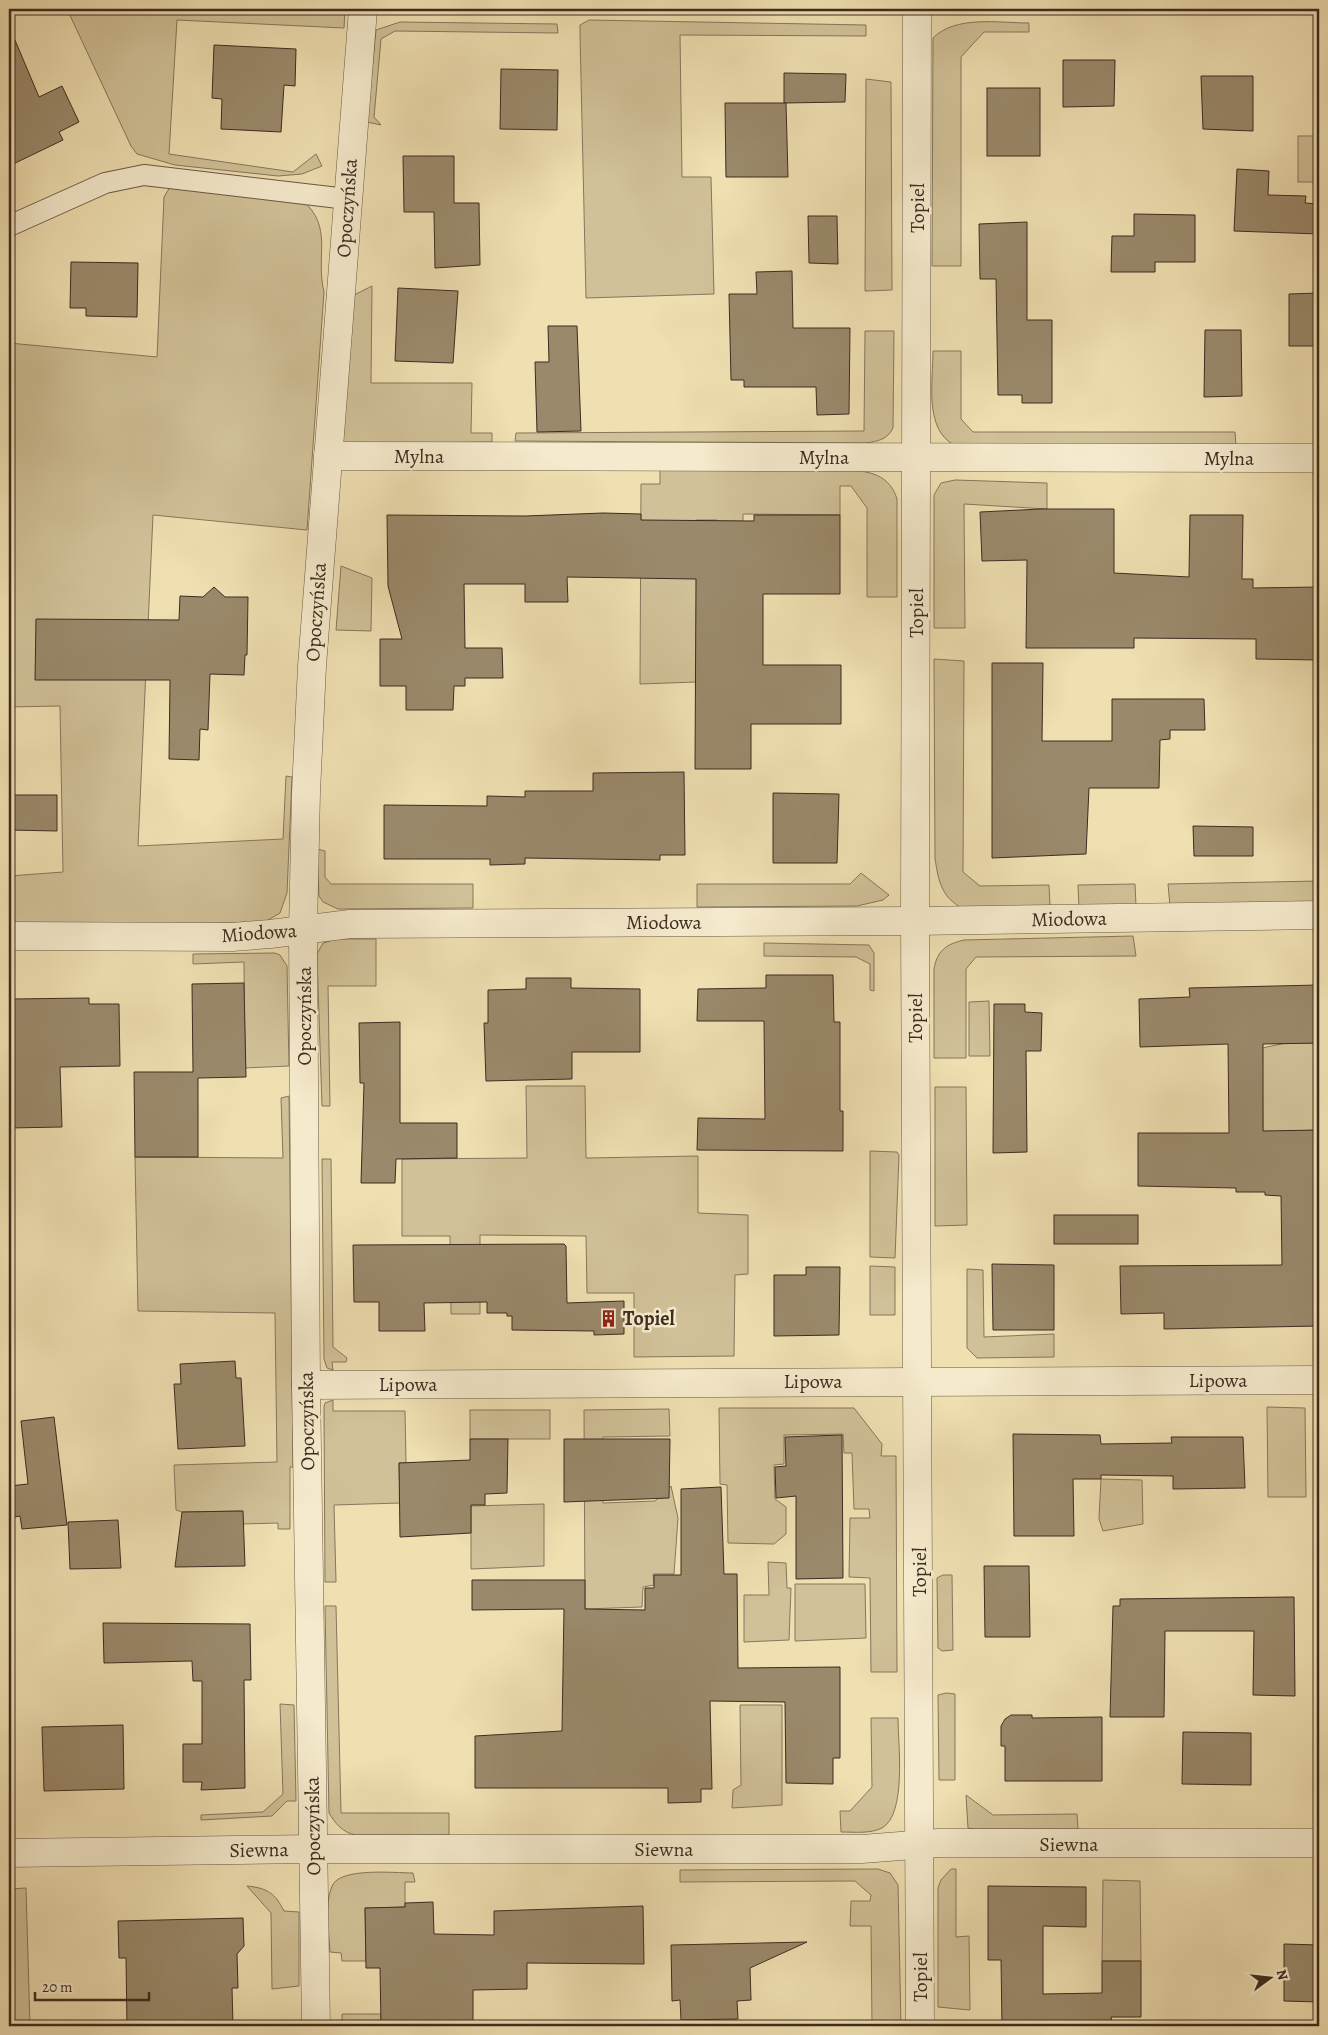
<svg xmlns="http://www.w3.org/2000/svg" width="1328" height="2035" viewBox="0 0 1328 2035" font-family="Alegreya,serif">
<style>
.green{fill:#d1c198;stroke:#87765c;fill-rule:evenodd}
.building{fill:#9a896b;stroke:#3d2c20}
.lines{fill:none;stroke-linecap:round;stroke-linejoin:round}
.lane-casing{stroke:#6a5944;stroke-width:22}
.street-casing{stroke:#6a5944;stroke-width:29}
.lane{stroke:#f5eacc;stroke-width:20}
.street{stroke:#f5eacc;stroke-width:28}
.labels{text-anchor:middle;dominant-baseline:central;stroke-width:5;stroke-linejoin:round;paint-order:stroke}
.street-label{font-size:20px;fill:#3d2c20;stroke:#f5eacc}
.poi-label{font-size:20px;font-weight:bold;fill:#3d2c20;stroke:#f5eacc;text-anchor:start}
</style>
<rect width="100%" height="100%" fill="#efdfb1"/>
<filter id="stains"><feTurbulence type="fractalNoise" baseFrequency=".004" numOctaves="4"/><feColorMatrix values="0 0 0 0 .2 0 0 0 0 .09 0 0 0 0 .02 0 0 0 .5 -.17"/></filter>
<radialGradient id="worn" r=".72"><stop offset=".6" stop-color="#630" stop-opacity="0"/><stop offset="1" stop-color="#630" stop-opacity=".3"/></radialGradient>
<g class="green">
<polygon points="67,9 345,9 344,28 177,20 169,154 293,172 316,154 322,166 302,174 278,176 175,165 137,154 131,146"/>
<polygon points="589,20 866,25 866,36 680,35 682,177 711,177 714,294 586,298 580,33 580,25"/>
<polygon points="400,22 557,24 558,33 395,31 381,39 374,117 381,125 367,122 376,30"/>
<path d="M1029,23V32H984L961,57V266H932L933,38C956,15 999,23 1029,23Z"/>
<polygon points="866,79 891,82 892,290 865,291"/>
<rect x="1298" y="136" width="21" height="46"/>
<path d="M170,187L302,200C334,227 315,256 324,292L307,530L153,515L138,846L283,839L286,776L292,777L287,893L280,913L263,923L9,925V876L63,872L60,706L9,707V343L157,357L164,197Z"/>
<polygon points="372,286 371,383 472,383 471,433 492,433 492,442 342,444 354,295"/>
<path d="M865,331H894L893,428C887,440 878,441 866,443L515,441L516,433L864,431Z"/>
<path d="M933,351H961V419L973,432H1235L1236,446L954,445C924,429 933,381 933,351Z"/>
<path d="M660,469L859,471C878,473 891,480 897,499V597H867V508L851,486H840V515L743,514V595L696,682L640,684L641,484H660ZM696,520H717V553L696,554Z"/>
<polygon points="955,480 1047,483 1047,509 964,504 965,628 934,628 934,495 941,483"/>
<polygon points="341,566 372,578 371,631 336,630"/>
<path d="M934,659L964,661L963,872L980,886L1049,885L1050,906L960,907C941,896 938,879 935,858Z"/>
<polygon points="317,849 325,851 325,877 331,884 473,884 473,908 338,909 323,902 319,896"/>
<polygon points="861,873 889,895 883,900 857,906 697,907 697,884 850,884"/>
<polygon points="1319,881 1319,902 1170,906 1168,884"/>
<polygon points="1135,884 1136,905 1079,908 1078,885"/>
<path d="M1133,936L1136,956L976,957L966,969V1058H934V969C937,951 946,944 964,940Z"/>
<polygon points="337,939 376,939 376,986 328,986 330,1106 322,1106 317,954 323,943"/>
<polygon points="764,943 869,945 874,953 874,991 870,990 870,964 856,957 764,956"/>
<polygon points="275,953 280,955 287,966 289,1066 245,1068 244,962 193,964 193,954"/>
<polygon points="989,1001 990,1056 969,1056 969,1002"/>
<polygon points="1286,1043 1319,1043 1319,1130 1263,1132 1262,1048"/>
<polygon points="526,1086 585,1086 586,1158 698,1156 698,1213 748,1215 748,1274 735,1275 734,1356 634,1357 634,1293 587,1293 586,1236 480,1235 480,1314 451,1314 450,1236 402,1236 402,1159 527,1158"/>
<polygon points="935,1087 966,1087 967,1225 935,1226"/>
<polygon points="289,1096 293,1467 290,1467 290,1529 278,1529 278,1523 243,1524 242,1511 182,1512 176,1510 174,1465 277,1462 275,1313 138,1311 135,1157 283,1158 281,1098"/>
<polygon points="870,1151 897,1152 899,1155 895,1258 870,1257"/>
<polygon points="322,1159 331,1159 333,1347 347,1358 346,1362 332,1362 333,1370 327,1368 324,1359"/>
<polygon points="870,1266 895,1267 895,1315 870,1315"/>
<polygon points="967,1269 983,1270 984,1337 1054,1334 1054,1357 977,1358 967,1348"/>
<polygon points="333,1400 333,1411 405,1411 406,1463 399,1463 400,1503 334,1505 336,1582 325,1582 324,1407 325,1403"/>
<polygon points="1267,1407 1305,1408 1306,1497 1268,1497"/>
<polygon points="719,1408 854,1408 882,1444 881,1456 896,1456 897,1672 871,1672 870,1578 849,1577 850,1518 870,1518 869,1509 854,1509 852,1453 844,1453 843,1434 784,1435 784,1464 774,1465 775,1499 786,1507 786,1534 774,1544 728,1543 727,1485 720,1484"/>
<polygon points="669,1409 670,1436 603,1437 603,1503 655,1501 671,1486 678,1518 674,1574 653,1574 654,1585 643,1587 642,1607 585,1609 584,1410"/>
<rect x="470" y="1410" width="80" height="29"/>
<polygon points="1101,1479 1142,1480 1143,1524 1103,1531 1099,1519"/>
<polygon points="544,1504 544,1566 471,1569 471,1506"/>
<polygon points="768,1562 786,1563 787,1588 791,1588 789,1640 744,1642 744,1595 769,1595"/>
<polygon points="943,1575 952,1575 953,1650 942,1651 938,1648 937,1578"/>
<polygon points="795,1584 865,1584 866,1638 795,1641"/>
<path d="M325,1606H336L341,1813H449V1835H355C342,1832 335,1823 329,1813Z"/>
<polygon points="946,1693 955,1694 955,1780 939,1780 938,1695"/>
<polygon points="280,1704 294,1705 296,1801 287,1801 272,1816 201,1820 201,1815 263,1812 283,1794"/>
<polygon points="740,1705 782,1705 782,1805 732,1808 733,1790 741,1785"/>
<path d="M871,1718H898C898,1743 907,1814 882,1828C870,1834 854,1832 841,1832L840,1811H850L872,1787Z"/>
<polygon points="966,1795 993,1815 1077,1814 1078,1829 974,1829 968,1828"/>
<polygon points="878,1869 890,1873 898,1885 901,2026 872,2026 871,1926 850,1926 851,1901 870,1901 871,1895 855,1881 680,1882 680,1870"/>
<polygon points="951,1869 956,1869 956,1937 969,1936 970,2010 938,2007 938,1888 941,1880"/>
<path d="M413,1873L415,1882H405V1907L365,1908L366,1961H342L341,1953L330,1952C329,1932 324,1905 332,1886C340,1867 395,1873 413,1873Z"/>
<polygon points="1103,1880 1140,1881 1141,1961 1102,1961"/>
<path d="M247,1886C267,1888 275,1893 284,1911L299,1912V1986L272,1989L271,1913Z"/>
<polygon points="26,1888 30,2026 9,2026 9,1889"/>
<polygon points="342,2014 381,2014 381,2026 330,2026 330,2023 342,2023"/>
</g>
<g class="building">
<polygon points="9,26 39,97 62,86 79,122 59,132 63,140 9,166"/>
<polygon points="214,45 296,49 295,86 284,85 281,132 221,129 222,99 212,98"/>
<polygon points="1063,60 1115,60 1114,106 1063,107"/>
<polygon points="501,69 558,70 557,130 500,129"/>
<polygon points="784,73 846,74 845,102 784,103"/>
<polygon points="1201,76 1253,76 1253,131 1203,129"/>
<rect x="987" y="88" width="53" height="68"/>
<polygon points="725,103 786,103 788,177 726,177"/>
<polygon points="403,156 454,156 454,203 479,203 480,265 435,268 434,212 404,212"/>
<polygon points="1237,169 1269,171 1268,195 1306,196 1305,203 1319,204 1319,234 1234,231"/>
<polygon points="1134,214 1195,215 1195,262 1155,262 1155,272 1111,272 1112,236 1134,236"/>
<polygon points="808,216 837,216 838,264 809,263"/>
<polygon points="1027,222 1027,320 1052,320 1052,403 1022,403 1022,395 998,395 996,279 980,279 979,224"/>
<polygon points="71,262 138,263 137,317 86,316 86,308 70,308"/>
<polygon points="792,271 793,328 850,328 849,414 817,415 816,387 744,387 744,380 731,380 729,294 757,294 756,272"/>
<polygon points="398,288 458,291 453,363 395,361"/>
<polygon points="1319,293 1319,346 1289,346 1289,294"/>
<polygon points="548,326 577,326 581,431 537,432 535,362 549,362"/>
<polygon points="1205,330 1241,330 1242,396 1204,397"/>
<polygon points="1041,509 1114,509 1114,573 1189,577 1190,515 1243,515 1242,579 1253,579 1253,588 1319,587 1319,660 1256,659 1256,639 1134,638 1134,648 1026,648 1027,560 982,561 980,512"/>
<polygon points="603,513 641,514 641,520 754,521 754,515 840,515 840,594 763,594 763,665 841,665 841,724 751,724 751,769 695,769 696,579 567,577 568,602 525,602 525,584 464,584 465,648 502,648 503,678 465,678 465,686 454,686 453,710 406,710 406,686 380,686 380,639 402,639 388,586 387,515 525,516"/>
<polygon points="214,587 225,597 248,597 247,655 245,655 244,675 210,674 208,730 200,729 199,760 169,759 170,680 35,680 36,619 179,620 180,596 203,597"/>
<polygon points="992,663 1043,663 1042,741 1112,741 1112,699 1204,699 1205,730 1170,730 1170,739 1160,740 1159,788 1089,788 1086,854 992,858"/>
<polygon points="684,772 685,855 660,855 660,860 525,858 525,864 490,865 490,859 384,859 384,805 487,806 487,796 525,797 525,791 593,791 593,773"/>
<polygon points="773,793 839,794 837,863 773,863"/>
<polygon points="9,795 57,795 57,831 9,830"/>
<polygon points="1193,826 1253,827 1253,856 1194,856"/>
<polygon points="766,975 833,975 834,1022 840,1022 840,1111 843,1111 843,1151 697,1150 698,1118 765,1119 764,1021 697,1021 698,989 766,988"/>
<polygon points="526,978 571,978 571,988 640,989 640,1052 572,1052 572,1079 486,1081 484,1023 488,1023 488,990 526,989"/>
<polygon points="244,983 246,1077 198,1078 198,1157 135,1157 134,1072 193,1072 192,984"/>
<polygon points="1319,985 1319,1043 1263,1044 1263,1131 1319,1130 1319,1180 1317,1180 1316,1212 1316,1281 1319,1281 1319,1326 1164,1329 1164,1313 1121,1314 1120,1266 1282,1265 1281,1196 1265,1195 1265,1192 1236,1192 1236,1188 1138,1186 1138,1133 1229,1133 1228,1044 1140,1047 1139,999 1190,997 1189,988"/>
<polygon points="89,998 89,1004 119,1004 120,1066 60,1067 62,1127 9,1128 9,1091 12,1091 11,999"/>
<polygon points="994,1004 1025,1004 1025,1012 1042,1013 1041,1051 1026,1051 1027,1152 993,1153"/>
<polygon points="400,1022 400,1123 457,1123 457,1158 396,1159 395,1183 361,1183 364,1083 360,1083 359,1023"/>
<rect x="1054" y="1215" width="84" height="29"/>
<polygon points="564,1244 566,1246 567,1303 624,1301 624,1334 594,1335 594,1331 512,1330 512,1316 507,1316 507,1313 487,1313 487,1302 424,1303 425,1331 379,1331 379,1302 354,1302 353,1245"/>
<polygon points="992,1264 1054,1265 1054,1330 993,1330"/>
<polygon points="806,1267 840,1267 839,1335 774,1336 774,1275 806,1275"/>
<polygon points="235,1361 236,1378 241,1378 245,1446 178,1449 174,1384 181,1384 180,1364"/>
<polygon points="54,1417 67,1525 22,1529 20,1516 9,1518 9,1486 28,1484 21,1421"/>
<polygon points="1013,1434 1100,1435 1101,1444 1172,1443 1171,1437 1243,1437 1245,1488 1173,1489 1173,1476 1101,1475 1101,1479 1073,1479 1074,1536 1014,1536"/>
<polygon points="842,1435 843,1578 796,1579 796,1496 776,1498 775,1467 786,1466 785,1437"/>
<polygon points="470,1439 508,1439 507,1493 485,1494 485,1505 471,1505 471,1533 400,1537 399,1463 470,1460"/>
<polygon points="564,1439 670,1439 669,1498 564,1502"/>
<polygon points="721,1487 724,1574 737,1574 738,1668 840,1667 840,1758 833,1758 833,1784 786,1783 785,1702 710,1701 712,1789 701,1789 701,1802 668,1803 668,1788 475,1788 475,1736 562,1731 564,1609 472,1610 472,1580 585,1580 585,1609 645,1610 645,1588 654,1588 654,1575 681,1575 681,1489"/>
<polygon points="243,1511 245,1566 175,1567 182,1512"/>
<polygon points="118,1520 121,1568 70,1569 68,1522"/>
<polygon points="984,1566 1029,1566 1030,1637 985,1637"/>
<polygon points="1294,1597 1295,1696 1253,1695 1254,1631 1165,1631 1164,1717 1110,1717 1113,1606 1120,1606 1120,1599"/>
<polygon points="103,1623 250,1624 251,1680 244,1680 245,1788 201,1790 202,1782 183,1782 183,1744 202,1744 202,1681 193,1681 192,1661 104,1663"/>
<polygon points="1011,1715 1032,1715 1032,1718 1102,1717 1102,1781 1005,1781 1005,1746 1001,1746 1001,1726 1005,1719"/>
<polygon points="123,1725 124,1789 44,1791 42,1727"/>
<polygon points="1183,1732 1251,1733 1251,1785 1182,1784"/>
<polygon points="988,1886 1086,1887 1086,1927 1043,1926 1043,1994 1102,1993 1102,1961 1141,1961 1141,2017 1111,2017 1112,2025 1002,2026 1001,1960 988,1960"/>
<polygon points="433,1902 434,1934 494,1935 494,1911 643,1906 644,1964 527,1963 527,1989 473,1990 473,2026 381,2026 380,1968 366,1968 365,1908 405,1907 405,1903"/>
<polygon points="243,1918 244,1946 237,1954 238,1988 232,1988 233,2026 127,2026 126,1958 119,1958 118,1921"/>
<polygon points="807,1942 750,1968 751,2000 737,2001 738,2019 681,2020 680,2000 672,2001 671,1945"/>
<polygon points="1284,1944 1319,1945 1319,2002 1284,2001"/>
</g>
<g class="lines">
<defs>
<polyline id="lane" points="9,226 105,183 144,175 347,199"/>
<g id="street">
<polyline points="917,9 915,921 920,2026"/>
<polyline points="328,456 1319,458"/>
<polyline points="9,936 232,937 270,934 350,924 915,921 1319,915"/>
<polyline points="306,1385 1319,1380"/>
<polyline points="9,1853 313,1849 862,1849 939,1843 1319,1843"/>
<polyline points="316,2026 306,1385 303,930 306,792 312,666 363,9"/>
</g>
</defs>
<use href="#lane" class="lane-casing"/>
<use href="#street" class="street-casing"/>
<use href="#lane" class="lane"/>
<use href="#street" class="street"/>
</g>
<defs>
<symbol id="building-bare" viewBox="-9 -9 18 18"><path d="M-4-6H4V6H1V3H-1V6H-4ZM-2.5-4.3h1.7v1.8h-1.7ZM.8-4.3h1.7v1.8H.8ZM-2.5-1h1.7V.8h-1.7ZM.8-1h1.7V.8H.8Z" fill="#8f2418" stroke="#f5eacc" stroke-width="2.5" paint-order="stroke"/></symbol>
</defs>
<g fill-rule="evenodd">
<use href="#building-bare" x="596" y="1306" width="25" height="25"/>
</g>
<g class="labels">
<g class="street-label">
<text transform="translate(347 208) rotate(-86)">Opoczyńska</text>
<text transform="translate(917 208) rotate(-90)">Topiel</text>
<text x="419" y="456">Mylna</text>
<text x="824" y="457">Mylna</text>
<text x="1229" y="458">Mylna</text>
<text transform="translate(316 612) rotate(-86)">Opoczyńska</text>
<text transform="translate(916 613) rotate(-90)">Topiel</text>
<text transform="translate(1069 919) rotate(-1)">Miodowa</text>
<text x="664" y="922">Miodowa</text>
<text transform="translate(259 933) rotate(-4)">Miodowa</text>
<text transform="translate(304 1016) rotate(-90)">Opoczyńska</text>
<text transform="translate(915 1018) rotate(-90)">Topiel</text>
<text x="1218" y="1380">Lipowa</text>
<text x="813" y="1381">Lipowa</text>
<text x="408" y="1384">Lipowa</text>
<text transform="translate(307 1421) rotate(-91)">Opoczyńska</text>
<text transform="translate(919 1572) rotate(-90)">Topiel</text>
<text transform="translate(313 1826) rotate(-91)">Opoczyńska</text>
<text x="1069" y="1844">Siewna</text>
<text x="664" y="1849">Siewna</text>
<text transform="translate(259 1850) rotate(-1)">Siewna</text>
<text transform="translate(920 1977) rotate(-90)">Topiel</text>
</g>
<g class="poi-label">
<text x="623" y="1318">Topiel</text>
</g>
</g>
<rect width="1328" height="2035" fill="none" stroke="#efdfb1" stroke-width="30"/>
<rect x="10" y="10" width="1308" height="2015" fill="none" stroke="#3d2c20" stroke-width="2.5"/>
<rect x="15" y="15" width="1298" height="2005" fill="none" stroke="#3d2c20"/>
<g transform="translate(1270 1978) rotate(75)" stroke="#f5eacc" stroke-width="4" paint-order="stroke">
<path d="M0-4L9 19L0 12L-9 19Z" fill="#3d2c20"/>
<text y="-8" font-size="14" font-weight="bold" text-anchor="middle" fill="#3d2c20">N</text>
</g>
<path d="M35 1992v8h114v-8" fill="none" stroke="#3d2c20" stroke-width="2.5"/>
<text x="42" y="1992" font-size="15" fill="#3d2c20" stroke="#f5eacc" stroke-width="4" paint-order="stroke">20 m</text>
<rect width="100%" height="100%" filter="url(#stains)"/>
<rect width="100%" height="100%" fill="url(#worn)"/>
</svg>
